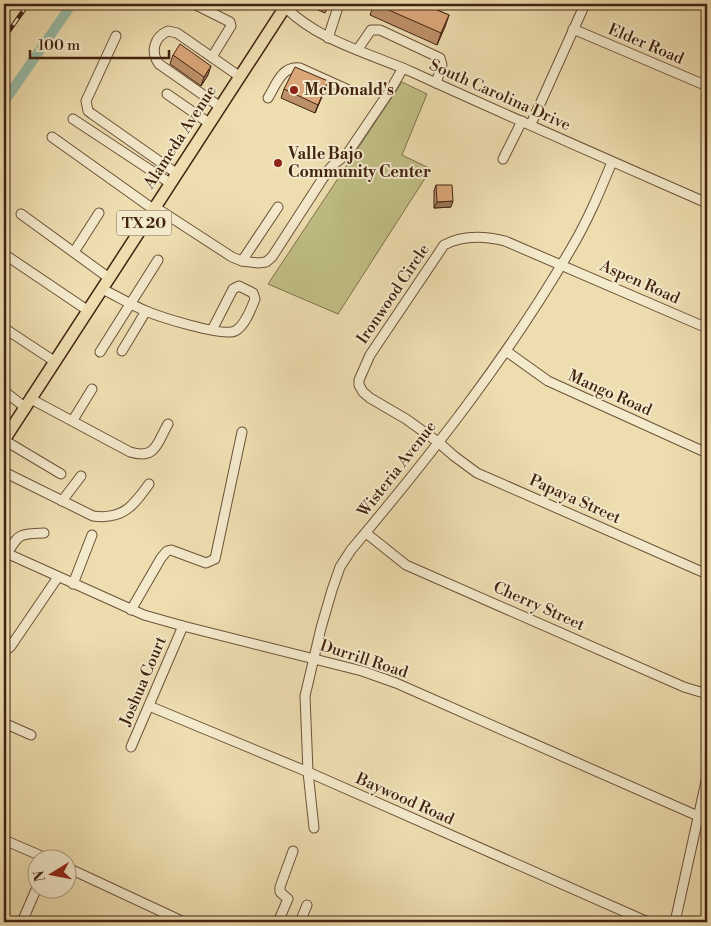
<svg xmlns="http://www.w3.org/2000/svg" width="711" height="926" viewBox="0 0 711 926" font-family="'Libre Bodoni',serif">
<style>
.green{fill:#c0bf85;stroke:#81704a}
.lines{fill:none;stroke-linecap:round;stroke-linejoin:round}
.canal{stroke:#9abca7;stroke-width:10}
.minor-casing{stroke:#6d5138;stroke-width:11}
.major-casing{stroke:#422210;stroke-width:14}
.minor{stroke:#f3e9cb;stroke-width:9}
.major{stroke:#edddaf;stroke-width:11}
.rail-casing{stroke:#422210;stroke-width:4.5}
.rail{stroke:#f3e9cb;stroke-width:2.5;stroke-dasharray:8;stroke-linecap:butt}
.wall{fill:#bc9069;stroke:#422210}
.shaded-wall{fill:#997555;stroke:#422210}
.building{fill:#dba77a;stroke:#422210}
.poi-dot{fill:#8f2418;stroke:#f3e9cb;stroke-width:2}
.labels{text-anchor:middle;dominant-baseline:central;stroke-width:4;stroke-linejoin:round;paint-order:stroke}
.shield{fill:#f3e9cb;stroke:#775e48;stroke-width:1}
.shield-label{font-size:15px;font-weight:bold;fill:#422210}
.street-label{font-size:16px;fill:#422210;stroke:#f3e9cb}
.poi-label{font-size:16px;font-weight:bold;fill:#422210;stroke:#f3e9cb;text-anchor:start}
</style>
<rect width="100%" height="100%" fill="#edddaf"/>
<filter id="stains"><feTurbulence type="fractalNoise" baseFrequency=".004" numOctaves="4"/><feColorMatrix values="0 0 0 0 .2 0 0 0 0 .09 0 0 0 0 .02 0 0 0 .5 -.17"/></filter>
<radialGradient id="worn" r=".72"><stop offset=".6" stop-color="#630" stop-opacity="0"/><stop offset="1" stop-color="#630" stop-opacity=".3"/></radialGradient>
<polygon class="green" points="402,82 427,94 402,155 431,169 338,314 268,284"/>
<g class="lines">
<polyline class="canal" points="4,102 72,4"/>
<defs>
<g id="minor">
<polyline points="194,4 230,22 231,26 212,57"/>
<path d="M285,7C319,41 369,53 412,72C510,117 609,160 707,203"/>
<polyline points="573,29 707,86"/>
<polyline points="116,36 86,101 88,111 92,114 176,173"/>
<polyline points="328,38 339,4"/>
<polyline points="358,49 371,30 380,30 440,58 442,65 436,83"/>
<polyline points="167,94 209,123"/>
<path d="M268,98C276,85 282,65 300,68L351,91"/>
<path d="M219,106L159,64C150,52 154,37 168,31L177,33L239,76"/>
<polyline points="73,119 170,183"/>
<polyline points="531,124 585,4"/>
<polyline points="52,137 153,209"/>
<polyline points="503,159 522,121"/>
<polyline points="155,207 232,257 242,261 258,263 266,262 272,257 327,172 333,165 347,154 391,89 403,68"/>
<polyline points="21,214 109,278"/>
<polyline points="74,252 99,213"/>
<polyline points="4,254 87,310"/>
<polyline points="242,261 278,207"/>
<path d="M102,289C117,296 131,305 146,311C160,317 223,337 235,331C245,326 251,309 255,299L253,293L239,286L233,289L212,330"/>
<polyline points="4,328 54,361"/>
<path d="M707,328L505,241C485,236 463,235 444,245L370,355L359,380V385L363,392L370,398L406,419L438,442L454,456L477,473L707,574"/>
<polyline points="122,351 146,311"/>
<polyline points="506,351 548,381 707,453"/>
<polyline points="100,352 158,260"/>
<polyline points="4,391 26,408"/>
<path d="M31,399L130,452C156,460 157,443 168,424"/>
<polyline points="73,420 92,389"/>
<polyline points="4,440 61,474"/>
<path d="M4,472L93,516C123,520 133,506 149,484"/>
<polyline points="62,501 81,476"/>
<polyline points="366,533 406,565 684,687 707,694"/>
<polyline points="4,552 144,615 183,626 362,671 396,683 707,820"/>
<path d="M4,558C20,535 14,534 44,533"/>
<polyline points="73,584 92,535"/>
<polyline points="131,610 161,558 167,551 171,550 206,563 215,559 242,432"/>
<polyline points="4,652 11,646 58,577"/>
<polyline points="149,706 308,772 648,922"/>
<polyline points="4,723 31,735"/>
<polyline points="131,747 183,626"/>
<path d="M314,828L308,772L305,696L321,628L332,590L340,567L351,550C431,455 509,356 572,247C588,220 600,191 612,162"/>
<polyline points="4,840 46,858"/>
<polyline points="68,868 184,922"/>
<polyline points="22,922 38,885"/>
<polyline points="278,922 288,899 280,892 280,887 293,851"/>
<polyline points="300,922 307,905"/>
<polyline points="675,922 707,777"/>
</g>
<polyline id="major" points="4,440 287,4"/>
</defs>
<use href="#minor" class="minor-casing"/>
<use href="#major" class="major-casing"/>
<use href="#minor" class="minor"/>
<use href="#major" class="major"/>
<defs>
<polyline id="rail" points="4,38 28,4"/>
</defs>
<use href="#rail" class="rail-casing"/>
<use href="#rail" class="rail"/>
</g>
<g class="wall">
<polygon points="318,4 329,4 325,13 316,9"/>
<polygon points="374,4 423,4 449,15 437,45 370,15"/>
<polygon points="173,55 208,75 201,86 170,64"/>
<polygon points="328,81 315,113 281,98 284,89"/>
<polygon points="436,185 451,207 434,208 434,191"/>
</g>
<g class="shaded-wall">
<polygon points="449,15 445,27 437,45 441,33"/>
<polygon points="211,66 208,75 201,86 204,77"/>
<polygon points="328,81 325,90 315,113 318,105"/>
<polygon points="453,201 451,207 434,208 437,202"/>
</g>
<g class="building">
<polygon points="320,4 329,4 327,7"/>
<polygon points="375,4 423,4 449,15 441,33"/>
<polygon points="180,44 211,66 204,77 173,55"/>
<polygon points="295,67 328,81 318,105 284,89"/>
<polygon points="436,185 452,185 453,201 437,202"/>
</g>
<g class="poi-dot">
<circle cx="294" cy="90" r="5"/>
<circle cx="278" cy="163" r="5"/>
</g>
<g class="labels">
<rect class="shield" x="116.5" y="210.5" width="55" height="25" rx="4"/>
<g class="shield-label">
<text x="144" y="223">TX 20</text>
</g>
<g class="street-label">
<text transform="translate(646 44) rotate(23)">Elder Road</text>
<text transform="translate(500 95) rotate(24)">South Carolina Drive</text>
<text transform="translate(180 137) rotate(-57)">Alameda Avenue</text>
<text transform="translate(640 282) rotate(24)">Aspen Road</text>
<text transform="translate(393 294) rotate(-56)">Ironwood Circle</text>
<text transform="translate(610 393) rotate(24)">Mango Road</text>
<text transform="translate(397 469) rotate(-52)">Wisteria Avenue</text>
<text transform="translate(575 499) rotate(24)">Papaya Street</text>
<text transform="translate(539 606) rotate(24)">Cherry Street</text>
<text transform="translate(364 659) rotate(18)">Durrill Road</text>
<text transform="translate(143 681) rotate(-67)">Joshua Court</text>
<text transform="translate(405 799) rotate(24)">Baywood Road</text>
</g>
<g class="poi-label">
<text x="304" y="90">McDonald's</text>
<text x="288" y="154">Valle Bajo<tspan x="288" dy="18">Community Center</tspan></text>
</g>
</g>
<rect width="711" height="926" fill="none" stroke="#edddaf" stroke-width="20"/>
<rect x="5" y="5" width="701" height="916" fill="none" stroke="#422210" stroke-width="2.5"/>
<rect x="10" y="10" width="691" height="906" fill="none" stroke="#422210"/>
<g transform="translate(52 874) rotate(260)"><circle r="24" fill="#f3e9cb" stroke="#ac9980"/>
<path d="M0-4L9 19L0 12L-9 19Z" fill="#8f2418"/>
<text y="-8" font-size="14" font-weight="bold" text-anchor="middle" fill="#422210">N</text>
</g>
<path d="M30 50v8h139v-8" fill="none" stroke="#422210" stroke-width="2.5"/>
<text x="38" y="50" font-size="15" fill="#422210" stroke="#f3e9cb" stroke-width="4" paint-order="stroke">100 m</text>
<rect width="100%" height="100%" filter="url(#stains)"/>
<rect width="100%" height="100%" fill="url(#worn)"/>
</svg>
